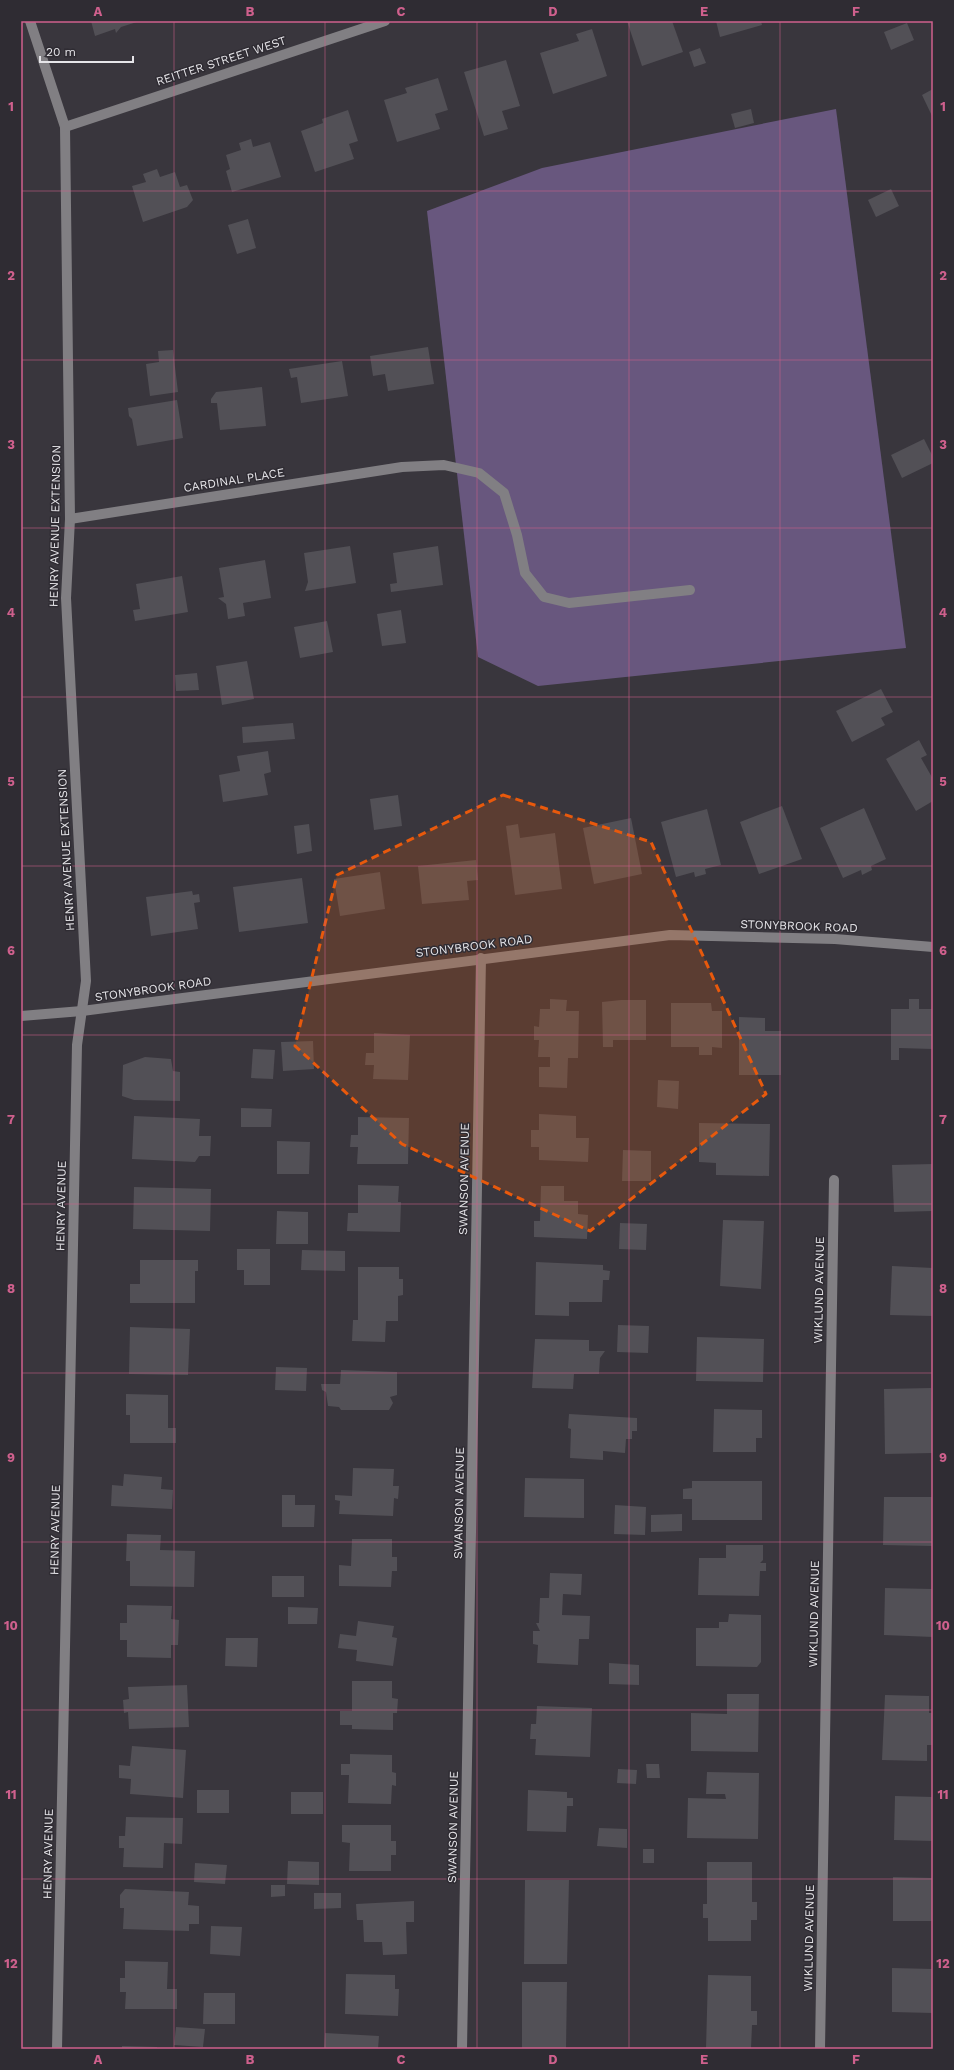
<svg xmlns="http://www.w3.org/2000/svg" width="954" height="2070" viewBox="0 0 954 2070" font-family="'Work Sans',sans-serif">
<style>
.green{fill:#68577e}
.building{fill:#525056}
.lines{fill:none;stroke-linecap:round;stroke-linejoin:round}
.minor{stroke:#817f83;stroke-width:10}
.marked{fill:#e8590c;fill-opacity:0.2;stroke:#e8590c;stroke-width:3;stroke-dasharray:8 5;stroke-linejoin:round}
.grid{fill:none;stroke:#cf608d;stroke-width:1;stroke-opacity:0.55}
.labels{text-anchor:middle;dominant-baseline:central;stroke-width:3;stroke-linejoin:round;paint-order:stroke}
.street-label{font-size:12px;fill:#e6e5e9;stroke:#2f2c33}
.neatline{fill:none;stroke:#cf608d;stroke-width:1.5}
.grid-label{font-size:13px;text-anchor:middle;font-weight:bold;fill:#cf608d}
</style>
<rect width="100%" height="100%" fill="#39363d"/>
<polygon class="green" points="836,109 906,648 538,686 478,657 427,211 542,168"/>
<g class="building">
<polygon points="91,21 140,21 121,27 116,33 115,29 95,36"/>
<polygon points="627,21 672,21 683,52 642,66"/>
<polygon points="716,21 761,21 762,25 720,37"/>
<polygon points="907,23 914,40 891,50 884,32"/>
<polygon points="592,29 607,76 553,94 540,53 579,41 576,34"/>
<polygon points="700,48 706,63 694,67 689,52"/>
<polygon points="506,60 520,106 502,111 508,129 484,136 464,72"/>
<polygon points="438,78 448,110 435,114 440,129 397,142 384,100 407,93 405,88"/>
<polygon points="933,89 933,118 922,95"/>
<polygon points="751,109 754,123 735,128 731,114"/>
<polygon points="348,110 358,141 349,144 354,159 315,172 301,131 323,123 322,119"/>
<polygon points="251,139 253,147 270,142 281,177 232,192 226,171 230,169 226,155 241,150 239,143"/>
<polygon points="157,169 160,177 175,172 180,187 187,185 193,200 187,207 143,222 132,186 146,182 143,174"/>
<polygon points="891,189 899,206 876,217 868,200"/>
<polygon points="248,219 256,248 237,254 228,225"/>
<polygon points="428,347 434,384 388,391 385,374 373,376 370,356"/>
<polygon points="173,350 178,392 150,396 146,364 159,362 158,351"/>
<polygon points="342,361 348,396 301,403 297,377 291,378 289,369"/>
<polygon points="262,387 266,426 220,430 217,403 211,403 211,399 216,392"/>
<polygon points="177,400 183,438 137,446 132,419 129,416 128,408"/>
<polygon points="924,439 933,457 933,463 902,478 891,455"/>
<polygon points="350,546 356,583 305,591 308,582 304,553"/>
<polygon points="438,546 443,585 391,592 390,584 397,583 393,553"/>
<polygon points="265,560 271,598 243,603 245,616 228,619 226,604 218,598 224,597 219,568"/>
<polygon points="182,576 188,612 135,621 133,610 140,609 136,584"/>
<polygon points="401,610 406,643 382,646 377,614"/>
<polygon points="327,621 333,652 300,658 294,627"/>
<polygon points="247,661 254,699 222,705 216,666"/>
<polygon points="197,673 199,690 176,691 175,675"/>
<polygon points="881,689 893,712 881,718 885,725 852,742 836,711"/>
<polygon points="293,723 295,739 243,743 242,727"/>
<polygon points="919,740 927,755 921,758 933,779 933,801 916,811 886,759"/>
<polygon points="268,751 271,772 264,774 268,795 223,802 219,775 240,771 237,756"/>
<polygon points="398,795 402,826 374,830 370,799"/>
<polygon points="782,806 802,859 759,874 740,822"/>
<polygon points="864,808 886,859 871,866 872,870 862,875 861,870 843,878 820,828"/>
<polygon points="707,809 721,865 705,869 706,874 695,877 694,872 676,877 661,822"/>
<polygon points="631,818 642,874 594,884 583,828"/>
<polygon points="309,824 312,851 297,854 294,826"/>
<polygon points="518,824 520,838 555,833 562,889 515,895 506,826"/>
<polygon points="476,860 478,880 467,881 469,900 422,904 418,866"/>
<polygon points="380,872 385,909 340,916 334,879"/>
<polygon points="302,878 308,923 239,932 233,887"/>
<polygon points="192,891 193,895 199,894 200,902 194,903 198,929 151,936 146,897"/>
<polygon points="550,999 567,1000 566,1011 579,1011 578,1058 568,1058 567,1088 539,1087 539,1067 550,1067 550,1057 538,1057 539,1040 534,1040 534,1026 539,1027 540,1009 550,1009"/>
<polygon points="909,999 919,999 919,1009 933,1009 933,1049 899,1048 899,1060 891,1060 891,1009 909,1009"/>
<polygon points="621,1000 646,1000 646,1040 613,1040 613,1047 603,1047 602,1002"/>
<polygon points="671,1003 711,1003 712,1011 722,1011 722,1048 712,1047 712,1055 699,1055 699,1047 671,1047"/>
<polygon points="739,1017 765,1018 765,1031 781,1031 781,1075 739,1075"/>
<polygon points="374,1033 410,1035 408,1080 373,1079 374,1065 365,1065 366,1053 374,1053"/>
<polygon points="313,1041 314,1069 283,1071 281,1042"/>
<polygon points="253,1049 275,1050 273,1079 251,1078"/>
<polygon points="145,1057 171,1059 173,1071 180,1072 180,1101 134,1100 122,1096 123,1065"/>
<polygon points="658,1080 679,1081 678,1109 657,1107"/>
<polygon points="241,1108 272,1109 271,1127 241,1127"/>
<polygon points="539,1114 576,1116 576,1138 589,1138 588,1162 539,1160 539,1147 531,1147 531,1130 539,1130"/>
<polygon points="134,1116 200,1119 199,1136 211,1136 210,1156 199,1156 195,1162 132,1159"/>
<polygon points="358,1117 409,1118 408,1164 357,1164 358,1147 350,1147 351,1135 358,1135"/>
<polygon points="699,1123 770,1124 769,1176 716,1175 716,1163 699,1162"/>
<polygon points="277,1141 310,1142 309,1174 277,1174"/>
<polygon points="623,1150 651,1151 651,1181 622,1181"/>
<polygon points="933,1164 933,1211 894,1212 892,1165"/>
<polygon points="358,1185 399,1186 398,1202 401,1202 400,1232 347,1231 348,1213 358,1213"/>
<polygon points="541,1186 564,1186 564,1201 578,1201 578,1214 588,1215 587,1239 534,1237 534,1221 540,1221"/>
<polygon points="134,1187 211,1189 210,1231 133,1229"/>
<polygon points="277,1211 308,1212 308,1244 276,1244"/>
<polygon points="723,1220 764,1221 761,1289 720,1286"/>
<polygon points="620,1223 647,1224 646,1250 619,1249"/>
<polygon points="237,1249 270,1249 270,1285 244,1285 244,1270 237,1270"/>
<polygon points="302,1250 345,1251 345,1271 301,1270"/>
<polygon points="140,1260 198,1260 198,1271 195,1271 195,1303 130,1303 130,1284 140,1284"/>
<polygon points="536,1262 603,1265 603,1270 610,1271 609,1280 603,1280 602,1302 569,1302 569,1316 535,1315"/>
<polygon points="892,1266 933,1268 933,1316 890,1315"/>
<polygon points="358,1267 399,1267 399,1279 403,1279 403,1295 398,1296 398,1321 386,1321 385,1342 352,1341 353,1320 358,1320"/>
<polygon points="618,1325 649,1326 648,1353 617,1352"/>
<polygon points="130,1327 190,1329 188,1375 129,1374"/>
<polygon points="697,1337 764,1339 763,1382 696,1381"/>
<polygon points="535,1339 589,1340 589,1351 605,1351 600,1358 599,1374 574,1374 573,1389 532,1388"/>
<polygon points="276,1367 307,1368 306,1391 275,1390"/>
<polygon points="341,1370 397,1372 397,1395 390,1397 393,1403 389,1410 341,1410 339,1407 328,1406 326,1392 322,1390 321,1384 340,1384"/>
<polygon points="931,1388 933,1453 885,1454 884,1389"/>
<polygon points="126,1394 168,1395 168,1428 176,1428 176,1443 130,1443 130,1415 126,1415"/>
<polygon points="714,1409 762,1410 762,1438 756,1438 756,1452 713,1452"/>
<polygon points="569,1414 637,1418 637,1431 632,1431 632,1439 626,1439 625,1453 603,1451 603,1460 570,1458 571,1429 568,1428"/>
<polygon points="353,1468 394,1469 393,1486 399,1486 398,1499 394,1498 393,1516 339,1514 340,1501 335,1500 335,1495 352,1496"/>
<polygon points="124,1474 162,1477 161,1489 173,1490 172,1509 111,1506 112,1485 123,1486"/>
<polygon points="525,1478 584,1479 584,1518 524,1517"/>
<polygon points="692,1481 762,1481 762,1520 692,1520 692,1499 683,1499 683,1489 692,1488"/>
<polygon points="282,1495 295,1495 295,1505 315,1505 314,1527 282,1527"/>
<polygon points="884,1497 933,1497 933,1546 883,1545"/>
<polygon points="615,1505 646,1507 645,1535 614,1534"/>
<polygon points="682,1514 682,1531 651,1532 651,1515"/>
<polygon points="127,1534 161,1535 160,1550 195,1551 194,1587 130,1586 130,1561 126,1561"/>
<polygon points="352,1539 392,1539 392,1557 397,1557 397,1571 392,1571 391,1587 339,1586 339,1565 351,1566"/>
<polygon points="726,1545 763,1545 763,1560 760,1563 766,1563 766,1571 760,1571 759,1596 698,1595 699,1558 726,1558"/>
<polygon points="550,1573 582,1574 581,1595 563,1594 562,1615 590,1616 589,1639 579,1639 578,1665 537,1663 538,1645 533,1644 533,1631 540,1631 536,1623 539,1623 540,1598 549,1598"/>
<rect x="272" y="1576" width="32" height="21"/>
<polygon points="885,1588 933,1589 933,1637 884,1635"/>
<polygon points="127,1605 172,1606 171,1619 179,1620 178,1645 171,1645 171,1658 127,1657 127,1640 120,1640 120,1623 127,1623"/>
<polygon points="288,1607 318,1608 317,1624 288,1624"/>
<polygon points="729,1614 761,1615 761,1662 757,1667 696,1666 696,1628 719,1628 719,1622 728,1622"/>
<polygon points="358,1621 394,1626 392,1637 397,1638 393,1666 356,1661 357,1650 338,1648 340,1634 356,1636"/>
<polygon points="226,1638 258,1638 257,1667 225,1666"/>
<polygon points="609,1663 639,1665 639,1685 609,1684"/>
<polygon points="352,1681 392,1681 392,1698 398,1699 397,1713 393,1713 393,1730 352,1729 352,1725 340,1725 340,1711 352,1711"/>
<polygon points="187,1685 189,1727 129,1729 128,1712 124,1713 123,1700 129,1699 128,1687"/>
<polygon points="727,1694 759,1694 758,1752 691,1751 691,1713 727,1714"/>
<polygon points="885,1695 929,1696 929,1713 933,1713 933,1745 927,1745 927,1761 882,1760"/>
<polygon points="537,1706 592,1708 590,1757 535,1755 536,1739 530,1739 531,1724 536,1724"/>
<polygon points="132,1746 186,1750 183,1798 130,1794 131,1779 119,1778 119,1765 130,1766"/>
<polygon points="350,1754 392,1755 392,1772 396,1773 396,1786 392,1785 391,1804 348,1803 349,1775 341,1775 341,1764 350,1764"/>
<polygon points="646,1764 659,1764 660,1778 647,1778"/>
<polygon points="618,1769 637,1770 636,1784 617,1783"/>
<polygon points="707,1772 759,1773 758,1839 687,1838 688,1798 726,1799 725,1794 706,1794"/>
<rect x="197" y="1790" width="32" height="23"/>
<polygon points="528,1790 567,1792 567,1798 573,1798 573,1806 567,1806 566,1832 527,1831"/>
<rect x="291" y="1792" width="32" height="22"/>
<polygon points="895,1796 933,1797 933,1841 894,1840"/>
<polygon points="126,1817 183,1818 182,1844 164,1843 163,1868 123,1867 124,1848 119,1848 119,1836 125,1836"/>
<polygon points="342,1825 391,1825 391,1841 396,1841 396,1855 391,1855 391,1871 349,1871 350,1843 342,1842"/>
<polygon points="599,1828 627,1829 627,1848 597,1846"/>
<rect x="643" y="1849" width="11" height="14"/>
<polygon points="288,1861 319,1862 319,1885 287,1884"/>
<polygon points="707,1862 752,1862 752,1902 757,1902 757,1920 751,1920 751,1941 708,1941 708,1918 703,1918 703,1904 707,1904"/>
<polygon points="195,1863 227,1865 225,1884 194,1882"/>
<polygon points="893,1877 933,1878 933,1921 893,1921"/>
<polygon points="525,1880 569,1880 567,1964 524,1964"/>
<polygon points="271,1885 285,1885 285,1896 271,1897"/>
<polygon points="125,1889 189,1892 188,1905 199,1906 199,1924 189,1924 189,1931 123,1929 124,1908 120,1908 120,1895"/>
<polygon points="314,1893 341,1893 341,1908 314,1909"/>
<polygon points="414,1901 414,1922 406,1922 407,1954 383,1955 382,1942 364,1942 363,1920 357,1920 356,1904"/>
<polygon points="211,1926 242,1927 240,1956 210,1954"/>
<polygon points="125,1961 168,1962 167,1989 177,1989 177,2009 125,2009 126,1992 120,1992 120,1978 125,1978"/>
<polygon points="892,1968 933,1969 933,2013 892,2012"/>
<polygon points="346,1974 395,1975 395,1989 399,1989 398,2016 345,2014"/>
<polygon points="708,1975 751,1976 751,2011 757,2011 757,2025 752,2025 751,2049 706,2049"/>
<polygon points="522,1982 567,1982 566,2049 522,2049"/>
<polygon points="204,1993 235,1993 235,2024 203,2024"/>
<polygon points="176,2027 205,2029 203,2047 174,2045"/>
<polygon points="325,2033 379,2036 378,2049 324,2049"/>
<polygon points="122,2046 157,2047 157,2049 122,2049"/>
</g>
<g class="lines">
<g class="minor">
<polyline points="30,21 65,127 70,519 66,598 86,981 77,1045 57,2049"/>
<polyline points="65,127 385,21"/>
<polyline points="70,519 402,467 444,465 479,473 504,493 517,535 525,573 544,597 569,603 690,590"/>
<polyline points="21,1016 82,1011 670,935 835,939 933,947"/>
<polyline points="462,2049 481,958"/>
<polyline points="820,2049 834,1180"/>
</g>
</g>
<path class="marked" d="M503,795L651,842L766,1094L590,1231L402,1144L295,1046L337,875Z"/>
<path class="grid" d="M174,21V2049M325,21V2049M477,21V2049M629,21V2049M780,21V2049M21,191H933M21,360H933M21,528H933M21,697H933M21,866H933M21,1035H933M21,1204H933M21,1373H933M21,1542H933M21,1710H933M21,1879H933"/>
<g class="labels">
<g class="street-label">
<text transform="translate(221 61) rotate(-18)">REITTER STREET WEST</text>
<text transform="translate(234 480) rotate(-9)">CARDINAL PLACE</text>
<text transform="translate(55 526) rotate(-89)">HENRY AVENUE EXTENSION</text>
<text transform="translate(66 850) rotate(-93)">HENRY AVENUE EXTENSION</text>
<text transform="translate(799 926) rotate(2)">STONYBROOK ROAD</text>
<text transform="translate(474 946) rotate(-7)">STONYBROOK ROAD</text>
<text transform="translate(153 989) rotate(-8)">STONYBROOK ROAD</text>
<text transform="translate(464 1179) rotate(-89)">SWANSON AVENUE</text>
<text transform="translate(61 1206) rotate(-89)">HENRY AVENUE</text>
<text transform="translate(819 1290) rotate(-89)">WIKLUND AVENUE</text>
<text transform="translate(459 1503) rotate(-89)">SWANSON AVENUE</text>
<text transform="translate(55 1530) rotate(-89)">HENRY AVENUE</text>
<text transform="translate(814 1614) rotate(-89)">WIKLUND AVENUE</text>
<text transform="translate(453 1827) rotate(-89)">SWANSON AVENUE</text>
<text transform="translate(48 1854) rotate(-89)">HENRY AVENUE</text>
<text transform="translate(809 1938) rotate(-89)">WIKLUND AVENUE</text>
</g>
</g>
<rect width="954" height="2070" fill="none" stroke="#2f2c33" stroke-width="44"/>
<path d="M40 56v6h93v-6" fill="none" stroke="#e6e5e9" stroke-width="2"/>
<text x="46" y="56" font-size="12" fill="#e6e5e9" stroke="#2f2c33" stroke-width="3" paint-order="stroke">20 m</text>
<rect x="22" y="22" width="910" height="2026" class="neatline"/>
<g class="grid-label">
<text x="98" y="16">A</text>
<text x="250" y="16">B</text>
<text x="401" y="16">C</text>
<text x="553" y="16">D</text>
<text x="704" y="16">E</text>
<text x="856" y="16">F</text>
<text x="11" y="111">1</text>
<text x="943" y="111">1</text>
<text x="11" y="280">2</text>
<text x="943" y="280">2</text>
<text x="11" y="449">3</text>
<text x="943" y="449">3</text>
<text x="11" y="617">4</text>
<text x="943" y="617">4</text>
<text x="11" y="786">5</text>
<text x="943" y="786">5</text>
<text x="11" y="955">6</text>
<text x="943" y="955">6</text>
<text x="11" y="1124">7</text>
<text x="943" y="1124">7</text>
<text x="11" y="1293">8</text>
<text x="943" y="1293">8</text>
<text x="11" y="1462">9</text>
<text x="943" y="1462">9</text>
<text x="11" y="1630">10</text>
<text x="943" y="1630">10</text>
<text x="11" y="1799">11</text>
<text x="943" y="1799">11</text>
<text x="11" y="1968">12</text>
<text x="943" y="1968">12</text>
<text x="98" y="2064">A</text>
<text x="250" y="2064">B</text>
<text x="401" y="2064">C</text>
<text x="553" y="2064">D</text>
<text x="704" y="2064">E</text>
<text x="856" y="2064">F</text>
</g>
</svg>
